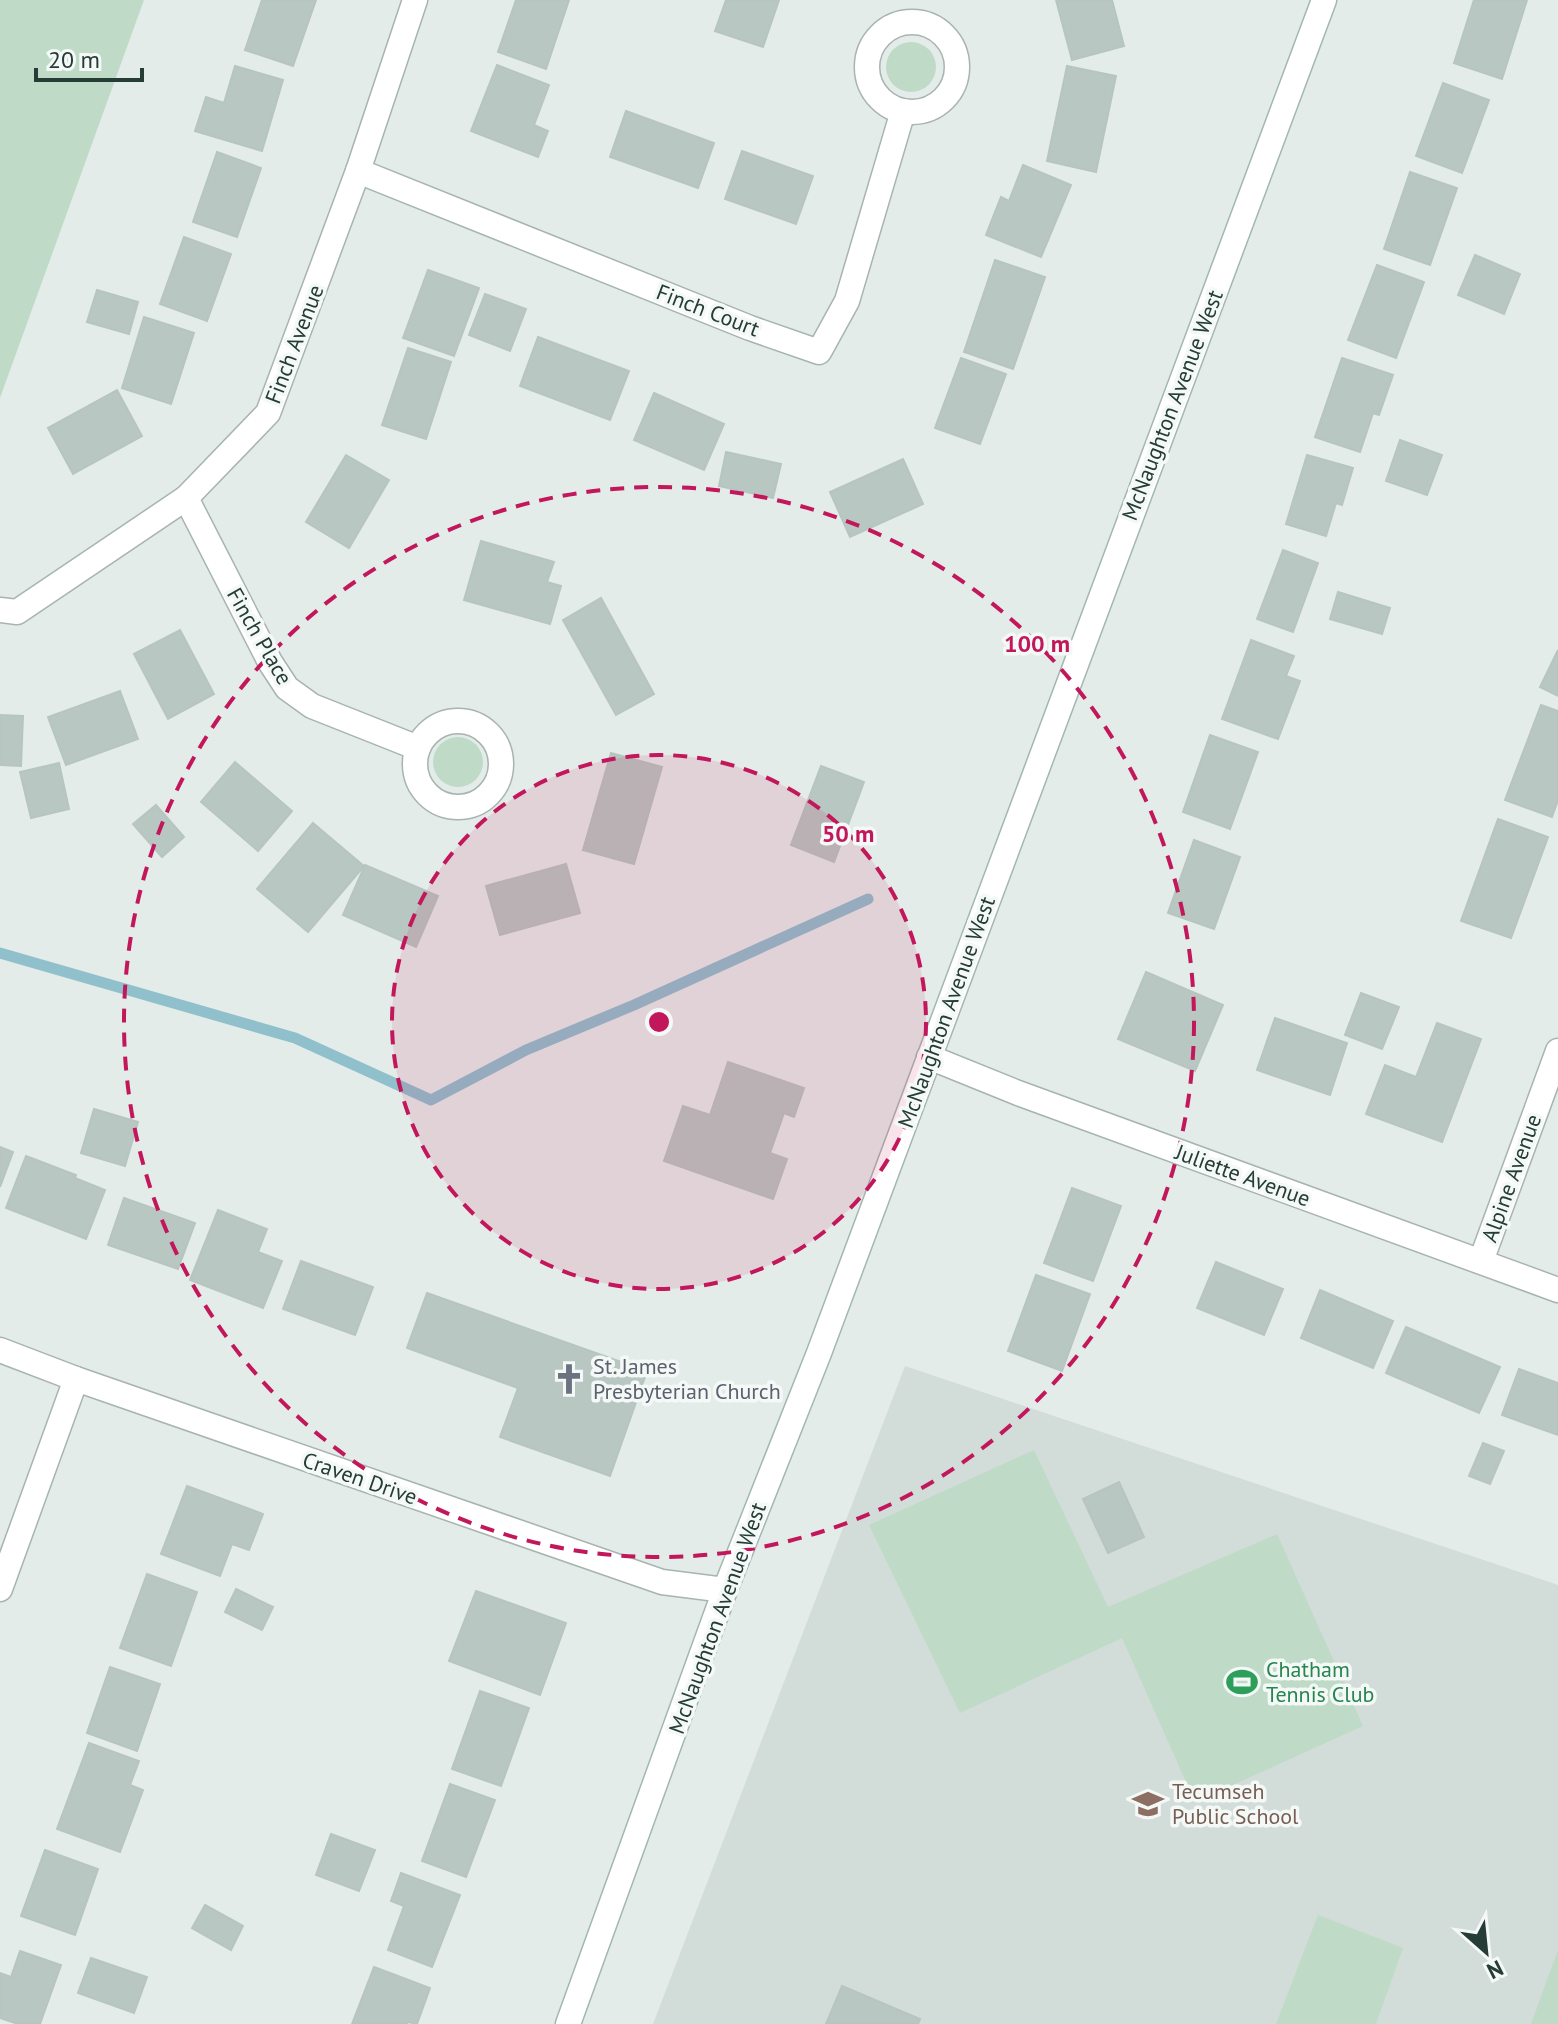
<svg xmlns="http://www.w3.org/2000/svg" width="1558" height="2024" viewBox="0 0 1558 2024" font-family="'PT Sans',sans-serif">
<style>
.built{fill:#d2dcd8}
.green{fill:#bfdbc8}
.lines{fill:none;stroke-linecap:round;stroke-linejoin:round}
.stream{stroke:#91c0cd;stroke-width:11}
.building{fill:#b9c7c2;stroke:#b7c5c0;stroke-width:2}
.minor-casing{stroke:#a7b4b0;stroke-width:27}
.secondary-casing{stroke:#a3b7b1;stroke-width:27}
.minor{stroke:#fff;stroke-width:24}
.secondary{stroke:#fff;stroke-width:24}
.ring{fill:none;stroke:#c2185b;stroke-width:4;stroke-dasharray:14 10}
.labels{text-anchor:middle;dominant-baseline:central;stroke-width:7;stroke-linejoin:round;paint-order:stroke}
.street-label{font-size:22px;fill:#253c37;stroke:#f4f9f7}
.worship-label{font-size:22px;fill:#5b616d;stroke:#f4f9f7;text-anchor:start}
.leisure-label{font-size:22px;fill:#27864d;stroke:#f4f9f7;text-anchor:start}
.education-label{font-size:22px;fill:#785e54;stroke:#f4f9f7;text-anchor:start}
.centre{fill:#c2185b;stroke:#f4f9f7;stroke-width:4}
.ring-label{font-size:24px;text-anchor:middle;font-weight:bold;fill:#c2185b;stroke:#f4f9f7;stroke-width:7;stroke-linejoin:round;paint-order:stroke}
</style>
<rect width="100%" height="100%" fill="#e4ece9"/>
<polygon class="built" points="905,1366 1558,1585 1558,2024 653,2024"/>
<g class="green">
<polygon points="0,0 144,0 0,398"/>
<circle cx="911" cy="67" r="25"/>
<circle cx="458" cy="762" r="25"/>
<polygon points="1034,1450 1108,1607 1277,1534 1363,1726 1195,1802 1122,1638 960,1713 869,1525"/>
<polygon points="1318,1915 1403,1948 1376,2024 1276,2024"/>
<polygon points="1558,1950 1558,2024 1531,2024"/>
</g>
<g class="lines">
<polyline class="stream" points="0,953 295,1038 431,1100 526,1050 634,1005 868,899"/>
</g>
<g class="building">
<polygon points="262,0 316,0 293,66 245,50"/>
<polygon points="516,0 569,0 546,69 498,52"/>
<polygon points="726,0 779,0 763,47 715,31"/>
<polygon points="1056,0 1112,0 1124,46 1072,60"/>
<polygon points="1474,0 1527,0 1502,79 1454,63"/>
<polygon points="497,65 549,85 534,125 548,131 538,157 471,131"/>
<polygon points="235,66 283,80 262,151 195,131 206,97 224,103"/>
<polygon points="1067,66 1116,76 1096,172 1047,161"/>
<polygon points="1443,83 1489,100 1462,173 1416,156"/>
<polygon points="626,111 714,143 698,188 610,157"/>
<polygon points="742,151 813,176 796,224 725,199"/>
<polygon points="217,152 261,168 237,237 193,222"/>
<polygon points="1023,165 1071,185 1041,257 986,235 1001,197 1009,201"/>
<polygon points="1410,172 1457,188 1430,265 1384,249"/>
<polygon points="184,237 231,254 207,321 160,304"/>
<polygon points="1475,255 1520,274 1504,314 1458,295"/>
<polygon points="995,260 1045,277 1013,369 964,352"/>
<polygon points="1377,265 1424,282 1396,358 1348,340"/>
<polygon points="428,270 479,288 454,356 403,338"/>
<polygon points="97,290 138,302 129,334 87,322"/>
<polygon points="485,294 526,309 510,351 469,335"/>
<polygon points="144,317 194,333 171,404 122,388"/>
<polygon points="538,337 629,371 610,420 520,386"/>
<polygon points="408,348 451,362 426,439 382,425"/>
<polygon points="961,358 1006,374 980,444 935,428"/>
<polygon points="1342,358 1393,375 1379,415 1373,413 1360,452 1315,437"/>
<polygon points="117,390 142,436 73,474 48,428"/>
<polygon points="654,393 724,424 704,470 634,440"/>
<polygon points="1400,440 1442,455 1427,495 1386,481"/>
<polygon points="726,452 781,464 773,498 719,486"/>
<polygon points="346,455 389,480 349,548 306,522"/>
<polygon points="1307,455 1353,468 1342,505 1336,503 1326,536 1286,524"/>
<polygon points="903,459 923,504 850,537 830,492"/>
<polygon points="481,541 554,562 547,582 561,586 550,624 464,600"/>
<polygon points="1283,550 1318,563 1293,632 1257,619"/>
<polygon points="1338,592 1390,608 1382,634 1330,619"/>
<polygon points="601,598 654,694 616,715 563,620"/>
<polygon points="180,630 214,694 168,719 134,654"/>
<polygon points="1251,640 1294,656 1286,676 1300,681 1278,739 1222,719"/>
<polygon points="1558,650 1558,696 1540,687"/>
<polygon points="120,691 138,739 66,765 48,717"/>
<polygon points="1541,705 1558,711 1558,800 1552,817 1505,800"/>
<polygon points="0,715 23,716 21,766 0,765"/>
<polygon points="1210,735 1258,752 1230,829 1183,812"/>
<polygon points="611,753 662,767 634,864 583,850"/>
<polygon points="235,762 292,811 258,851 201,802"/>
<polygon points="59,763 69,809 31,818 20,772"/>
<polygon points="821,766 864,782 834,862 791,845"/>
<polygon points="156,805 184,837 162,857 133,824"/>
<polygon points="1498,819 1548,837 1511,938 1461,921"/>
<polygon points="313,823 364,866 308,932 257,889"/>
<polygon points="1194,840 1240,857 1214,929 1168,913"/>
<polygon points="566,864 580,913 500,935 486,886"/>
<polygon points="365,865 438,896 416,947 343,915"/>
<polygon points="1146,972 1223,1005 1195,1071 1118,1039"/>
<polygon points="1361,993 1399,1007 1382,1049 1345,1035"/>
<polygon points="1275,1018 1347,1043 1330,1095 1257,1070"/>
<polygon points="1437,1023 1481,1039 1442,1142 1366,1114 1385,1065 1416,1077"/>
<polygon points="728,1062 804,1088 794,1117 784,1113 770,1153 787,1159 773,1199 664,1161 683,1106 710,1115"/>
<polygon points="94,1109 138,1122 125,1166 81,1153"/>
<polygon points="0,1147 13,1152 0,1187"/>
<polygon points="26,1156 76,1175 75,1178 105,1190 86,1239 6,1208"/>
<polygon points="1072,1188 1121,1206 1093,1281 1044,1263"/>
<polygon points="124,1198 195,1223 178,1269 108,1245"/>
<polygon points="218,1210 267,1229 258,1252 282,1261 263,1308 190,1280"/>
<polygon points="301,1261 373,1287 355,1335 283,1309"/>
<polygon points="1216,1262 1283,1289 1264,1335 1197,1308"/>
<polygon points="1036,1275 1090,1294 1062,1371 1008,1351"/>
<polygon points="1320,1290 1393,1321 1373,1368 1301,1338"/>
<polygon points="427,1293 647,1371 610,1476 500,1437 518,1388 407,1348"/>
<polygon points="1406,1327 1500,1367 1479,1413 1386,1373"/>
<polygon points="1519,1369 1558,1383 1558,1435 1502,1415"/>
<polygon points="1483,1443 1504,1451 1490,1484 1469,1476"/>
<polygon points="1119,1482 1144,1537 1108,1553 1083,1499"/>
<polygon points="187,1486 263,1514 249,1550 232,1544 220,1576 161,1554"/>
<polygon points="147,1574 197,1592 171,1666 120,1648"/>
<polygon points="236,1589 273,1607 262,1630 225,1612"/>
<polygon points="476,1591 566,1623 540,1695 449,1661"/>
<polygon points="110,1667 160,1684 137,1751 87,1733"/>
<polygon points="480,1691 529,1708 501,1786 452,1769"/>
<polygon points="89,1743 139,1761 130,1785 143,1790 120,1852 57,1829"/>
<polygon points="450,1784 495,1800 466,1877 422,1861"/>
<polygon points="331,1834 375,1850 359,1891 316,1875"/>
<polygon points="45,1850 98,1869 75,1935 21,1916"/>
<polygon points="401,1873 460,1895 432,1967 388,1950 404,1906 391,1901"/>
<polygon points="205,1905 243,1926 231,1950 192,1928"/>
<polygon points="20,1951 61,1965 40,2024 18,2024 0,2018 0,1973 11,1977"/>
<polygon points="91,1958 147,1977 134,2013 78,1993"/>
<polygon points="374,1967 430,1988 417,2024 408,2022 407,2024 352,2024"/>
<polygon points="842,1986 920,2019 918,2024 826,2024"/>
</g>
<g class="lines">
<defs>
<g id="minor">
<circle cx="912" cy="67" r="45"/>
<polyline points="358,171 750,328 819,352 847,301 903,111"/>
<polyline points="186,498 270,662 287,688 312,706 418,748"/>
<polyline points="0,610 17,612 186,498 268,413 358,171 415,0"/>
<circle cx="458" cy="764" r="43"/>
<polyline points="929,1057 1018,1093 1558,1290"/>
<polyline points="1481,1261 1558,1051"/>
<polyline points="0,1350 76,1379 662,1582 725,1590"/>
<polyline points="0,1589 76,1379"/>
</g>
<polyline id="secondary" points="568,2024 725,1590 819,1353 1324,0"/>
</defs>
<use href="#minor" class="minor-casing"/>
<use href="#secondary" class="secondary-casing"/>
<use href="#minor" class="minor"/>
<use href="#secondary" class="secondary"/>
</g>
<circle cx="659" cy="1022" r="267" fill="#c2185b" fill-opacity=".12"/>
<g class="ring">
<circle cx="659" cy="1022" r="267"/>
<circle cx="659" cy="1022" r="535"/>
</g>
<defs>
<symbol id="church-bare" viewBox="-9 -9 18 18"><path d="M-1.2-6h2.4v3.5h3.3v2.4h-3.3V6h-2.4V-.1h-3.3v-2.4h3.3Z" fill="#6b7280" stroke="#f4f9f7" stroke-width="2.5" paint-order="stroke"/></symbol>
<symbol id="stadium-bare" viewBox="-9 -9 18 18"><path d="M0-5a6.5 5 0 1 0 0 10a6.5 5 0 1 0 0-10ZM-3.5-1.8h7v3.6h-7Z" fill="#2e9e5b" stroke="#f4f9f7" stroke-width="2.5" paint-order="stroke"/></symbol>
<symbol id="school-bare" viewBox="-9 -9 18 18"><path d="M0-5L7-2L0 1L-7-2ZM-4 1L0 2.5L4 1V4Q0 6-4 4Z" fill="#8d6e63" stroke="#f4f9f7" stroke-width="2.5" paint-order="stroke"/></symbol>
</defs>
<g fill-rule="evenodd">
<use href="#church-bare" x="547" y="1357" width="44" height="44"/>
<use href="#stadium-bare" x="1220" y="1660" width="44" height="44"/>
<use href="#school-bare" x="1126" y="1782" width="44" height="44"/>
</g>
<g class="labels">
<g class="street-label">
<text transform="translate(708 310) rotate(21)">Finch Court</text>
<text transform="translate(294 344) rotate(-69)">Finch Avenue</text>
<text transform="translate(1172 405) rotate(-69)">McNaughton Avenue West</text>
<text transform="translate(260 636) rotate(60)">Finch Place</text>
<text transform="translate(946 1012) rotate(-70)">McNaughton Avenue West</text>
<text transform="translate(1243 1175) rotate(20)">Juliette Avenue</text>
<text transform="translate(1511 1178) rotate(-70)">Alpine Avenue</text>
<text transform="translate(360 1478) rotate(19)">Craven Drive</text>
<text transform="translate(717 1618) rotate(-70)">McNaughton Avenue West</text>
</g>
<g class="worship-label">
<text x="593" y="1366">St. James<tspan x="593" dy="25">Presbyterian Church</tspan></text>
</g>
<g class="leisure-label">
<text x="1266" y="1669">Chatham<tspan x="1266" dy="25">Tennis Club</tspan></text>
</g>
<g class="education-label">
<text x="1172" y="1791">Tecumseh<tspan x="1172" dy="25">Public School</tspan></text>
</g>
</g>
<circle cx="659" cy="1022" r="12" class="centre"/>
<g class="ring-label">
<text x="1037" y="652">100 m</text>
<text x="848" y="842">50 m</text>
</g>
<g transform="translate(1486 1952) rotate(153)" stroke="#f4f9f7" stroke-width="6" paint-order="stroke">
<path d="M0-6L14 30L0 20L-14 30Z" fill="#253c37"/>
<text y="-12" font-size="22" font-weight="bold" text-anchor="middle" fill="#253c37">N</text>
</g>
<path d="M36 68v12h106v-12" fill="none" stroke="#253c37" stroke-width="4"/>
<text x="48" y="68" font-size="24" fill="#253c37" stroke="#f4f9f7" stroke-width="6" paint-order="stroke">20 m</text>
</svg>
